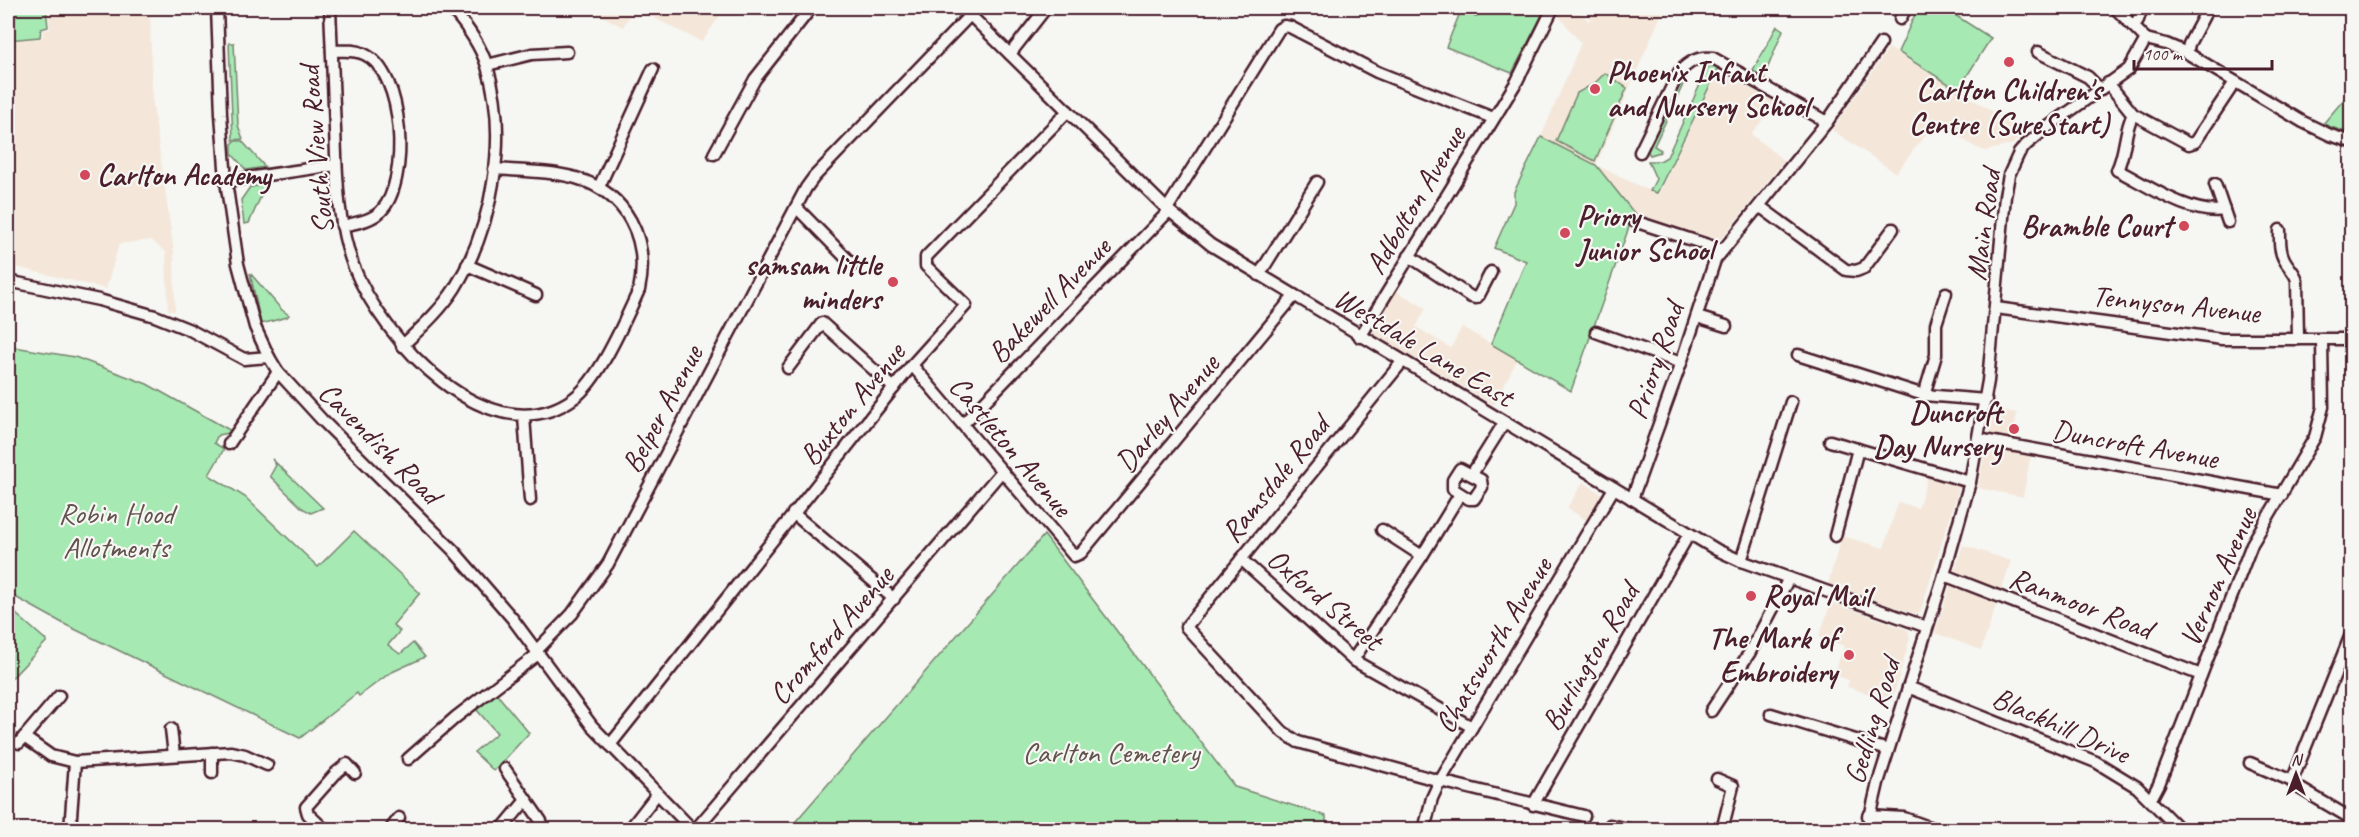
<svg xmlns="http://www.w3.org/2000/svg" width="2359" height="837" viewBox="0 0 2359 837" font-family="Caveat,sans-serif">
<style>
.built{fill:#f4e7d9}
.green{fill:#a6e9b3;stroke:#78846f;stroke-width:1.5}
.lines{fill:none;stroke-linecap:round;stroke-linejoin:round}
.minor-casing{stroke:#4a1f2b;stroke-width:15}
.minor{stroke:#f6f6f2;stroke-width:10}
.poi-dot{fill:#d1495b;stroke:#f6f6f2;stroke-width:2}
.labels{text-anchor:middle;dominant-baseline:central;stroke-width:4.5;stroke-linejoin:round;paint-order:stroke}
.poi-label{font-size:30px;font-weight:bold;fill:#4a1f2b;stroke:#f6f6f2;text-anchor:start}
.street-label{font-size:30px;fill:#4a1f2b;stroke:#f6f6f2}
.park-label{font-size:30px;fill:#61524d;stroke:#f6f6f2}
</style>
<rect width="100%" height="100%" fill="#f6f6f2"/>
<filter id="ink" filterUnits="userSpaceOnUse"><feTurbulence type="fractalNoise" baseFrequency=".0167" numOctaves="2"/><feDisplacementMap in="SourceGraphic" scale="12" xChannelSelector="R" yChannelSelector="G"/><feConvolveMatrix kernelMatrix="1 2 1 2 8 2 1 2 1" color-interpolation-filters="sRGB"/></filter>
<g filter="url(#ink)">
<g class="built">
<polygon points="48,8 150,8 152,98 174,253 175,311 168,310 166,252 151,240 119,244 106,289 8,265 8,133 10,132 8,107 8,41 42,38 44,30 50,29"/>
<polygon points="587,8 725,8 702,42 634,8 623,27"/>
<polygon points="1560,8 1574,8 1589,21 1595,8 1664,8 1596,165 1658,195 1718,71 1777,103 1751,134 1784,161 1720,240 1634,214 1571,391 1517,360 1494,405 1372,333 1396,291 1426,308 1416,327 1451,348 1462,327 1491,344 1526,261 1494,248 1514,203 1514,192 1541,137 1581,43 1558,15"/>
<polygon points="1889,48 2025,131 2013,144 1985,151 1975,147 1936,121 1896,173 1832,130"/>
<polygon points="1993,409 2017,413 2010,449 2031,453 2023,497 1978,488"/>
<polygon points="1928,476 1960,485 1920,613 1916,614 1828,584 1842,536 1884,548 1898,502 1918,508"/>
<polygon points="1583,482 1602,494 1586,520 1567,508"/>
<polygon points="1963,545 2011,561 1981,650 1935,633"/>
<polygon points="1831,602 1908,630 1910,638 1892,701 1847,687 1849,680 1834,675 1844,646 1819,637"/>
</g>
<g class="green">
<polygon points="8,8 46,8 48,27 41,29 40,37 8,40"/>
<polygon points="1462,8 1467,8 1475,17 1488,8 1546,8 1512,73 1446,47"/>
<polygon points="1918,8 1944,8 1991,38 1958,90 1898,52"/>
<polygon points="1777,26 1783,30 1764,77 1753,71"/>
<polygon points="229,43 234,43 238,125 243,139 233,140"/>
<polygon points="1703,61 1703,64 1691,68 1654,146 1661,150 1660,152 1650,155 1646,149 1686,69"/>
<polygon points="1716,64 1720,65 1657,193 1650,191 1656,179 1648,161 1660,161 1667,157 1708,67"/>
<polygon points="1605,73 1627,88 1595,161 1556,141 1577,93 1595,83"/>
<polygon points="2351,91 2351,134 2323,124"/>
<polygon points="1541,137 1596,165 1634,213 1571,391 1491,344 1526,261 1494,248 1514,203 1514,192"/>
<polygon points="235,141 242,141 265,167 246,170 232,154 232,144"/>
<polygon points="266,185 249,223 244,224 241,200 250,187"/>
<polygon points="250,273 282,310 289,315 287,317 261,324"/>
<polygon points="8,346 75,357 147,384 233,432 218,435 214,443 224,449 209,475 245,497 318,567 354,531 420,593 393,625 400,631 388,645 400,654 413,643 425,657 390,673 359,696 357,693 300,738 66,625 8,593"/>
<polygon points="272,459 323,508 311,513 302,508 270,476 276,465"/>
<polygon points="1044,535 1235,787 1326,816 1326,829 789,829"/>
<polygon points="8,607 47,641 8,682"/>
<polygon points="496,693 529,733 494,771 474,752 497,733 476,709"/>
</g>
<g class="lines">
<defs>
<g id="minor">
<polyline points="217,8 221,114 226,181 238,264 255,327 269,357 278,372 322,420 453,550 512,618 592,726 693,830"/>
<path d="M330,8C332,48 333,89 335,130C337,176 337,222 353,265C381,338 490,459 574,398C600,379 625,320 639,290C650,240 627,193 576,178C551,171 521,171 494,169"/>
<polyline points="963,8 1167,209 1211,245 1717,550 1741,561 1927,627"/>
<polyline points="2115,8 2146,39"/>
<polyline points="1900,19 1906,8"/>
<polyline points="2133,26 2138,20 2142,8"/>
<polyline points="2146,39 2166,44 2187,53 2303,122 2330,135 2352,142"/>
<path d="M332,51C342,51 354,49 364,54C405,72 410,182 381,211C371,221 356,223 342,226"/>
<polyline points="2038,52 2088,77 2100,89"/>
<polyline points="2187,53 2189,44 2208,8"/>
<polyline points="1010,54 1046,8"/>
<polyline points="487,65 532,54 567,52"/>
<polyline points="2108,83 2133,114 2189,144 2195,142 2235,82"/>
<path d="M2133,114C2124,131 2126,152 2117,170C2147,185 2191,216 2224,210"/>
<path d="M1640,152L1679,72C1689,62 1698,56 1713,58L1827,122"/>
<polyline points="714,154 755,79 811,8"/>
<polyline points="226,181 336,165"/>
<polyline points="2215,184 2228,222"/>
<polyline points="599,187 653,69"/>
<polyline points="796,207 853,265"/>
<polyline points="1167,209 1279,29 1284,26 1290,27 1377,72 1493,118"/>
<polyline points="1758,209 1762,208 1846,270 1856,271 1864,268 1893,229"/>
<polyline points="1634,221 1723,250"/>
<path d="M2280,230C2280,239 2279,250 2284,259C2288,267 2294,271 2297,280L2298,339"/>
<polyline points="1409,256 1471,297 1476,298 1479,295 1491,272"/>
<polyline points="467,265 536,295"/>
<polyline points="1259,275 1317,182"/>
<polyline points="8,281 99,300 155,316 190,330 244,359 269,357"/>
<polyline points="1996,308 2222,339 2352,339"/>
<polyline points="1697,317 1726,326"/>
<polyline points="1596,332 1681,363"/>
<polyline points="1360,337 1517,81 1553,8"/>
<path d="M402,346C421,328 441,310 455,288C493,226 509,137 487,66C480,44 466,25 451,8"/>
<polyline points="1798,355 1924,395 1986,400"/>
<polyline points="1402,362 1186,627 1283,732 1298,742 1440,781 1584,816"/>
<polyline points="912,365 1074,556 1081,553 1294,296"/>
<polyline points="788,368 822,323 894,388"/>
<polyline points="1924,395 1936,355 1936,324 1946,293"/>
<polyline points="524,416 530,500"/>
<polyline points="963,424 1169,211"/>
<polyline points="1978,439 2282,495"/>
<polyline points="1830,441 1970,482"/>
<polyline points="229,444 278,372"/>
<polygon points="1460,469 1481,480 1482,487 1474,499 1469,499 1453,489 1453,480"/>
<polyline points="1472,474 1504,423"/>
<polyline points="1632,499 1681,363 1715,260 1827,122 1881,43"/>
<polyline points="793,513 894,599"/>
<polyline points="1382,530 1422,556"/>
<polyline points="1835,536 1858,449"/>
<polyline points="1241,559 1353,660 1472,727"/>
<polyline points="1741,561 1791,402"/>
<polyline points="1944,575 2201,675"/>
<polyline points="536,651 572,614 608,564 806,188 814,177 970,15"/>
<polyline points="1353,660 1422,556 1460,494"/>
<polyline points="1908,687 2096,762 2137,787 2180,830"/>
<polyline points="1711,711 1750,652 1789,578"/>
<polyline points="1771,714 1888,750"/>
<polyline points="171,729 174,755"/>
<polyline points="24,737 51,756 75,762 231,752 245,755 267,765"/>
<polyline points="19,743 59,696"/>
<polyline points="610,745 912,365 966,305 926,266 926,257 1068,111"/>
<polyline points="212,753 212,773"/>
<polyline points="408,759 456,717 538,654"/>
<polyline points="2250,763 2292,781 2294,785 2352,819"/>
<polyline points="505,769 541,821"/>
<polyline points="1717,779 1733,786 1722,830"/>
<polyline points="2292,781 2352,632"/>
<polyline points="2151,799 2159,784 2252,544 2315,437 2323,407 2322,339"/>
<polyline points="1533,805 1689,534"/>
<polyline points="1868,816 1904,818 1937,830"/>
<polyline points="1610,825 1632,830"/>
<polyline points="70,830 75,762"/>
<polyline points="325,830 308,814 306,807 337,772 347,764 355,773"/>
<polyline points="390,830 399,818"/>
<polyline points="501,830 526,800"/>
<polyline points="629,830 657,794"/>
<polyline points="695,830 1002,471"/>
<polyline points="1424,830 1432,798 1440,781 1614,488"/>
<polyline points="1867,830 1878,783 1944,575 1970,482 1988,381 2005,196 2009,175 2019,153 2026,145 2049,126 2129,69 2146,39"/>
</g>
</defs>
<use href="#minor" class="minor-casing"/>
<use href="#minor" class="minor"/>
</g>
</g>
<g class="poi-dot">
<circle cx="2009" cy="62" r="6"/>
<circle cx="1595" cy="89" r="6"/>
<circle cx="85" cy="175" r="6"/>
<circle cx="2184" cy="226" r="6"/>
<circle cx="1565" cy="233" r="6"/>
<circle cx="893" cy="282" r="6"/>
<circle cx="2014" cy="429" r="6"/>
<circle cx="1751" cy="596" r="6"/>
<circle cx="1849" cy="655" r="6"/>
</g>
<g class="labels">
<g class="poi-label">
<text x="1607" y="72">Phoenix Infant<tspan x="1607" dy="34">and Nursery School</tspan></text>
<text x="2009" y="90" text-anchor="middle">Carlton Children's<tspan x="2009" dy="34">Centre (SureStart)</tspan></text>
<text x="97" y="175">Carlton Academy</text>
<text x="1577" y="216">Priory<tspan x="1577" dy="34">Junior School</tspan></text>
<text x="2172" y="226" text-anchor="end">Bramble Court</text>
<text x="881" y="265" text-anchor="end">samsam little<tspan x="881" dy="34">minders</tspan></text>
<text x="2002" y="412" text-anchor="end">Duncroft<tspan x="2002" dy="34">Day Nursery</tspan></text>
<text x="1763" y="596">Royal Mail</text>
<text x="1837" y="638" text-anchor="end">The Mark of<tspan x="1837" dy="34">Embroidery</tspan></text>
</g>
<g class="street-label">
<text transform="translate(316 150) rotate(-95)">South View Road</text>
<text transform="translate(1415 200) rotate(-59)">Adbolton Avenue</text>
<text transform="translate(1983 225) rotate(-82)">Main Road</text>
<text transform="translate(1049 300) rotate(-46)">Bakewell Avenue</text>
<text transform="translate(2176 304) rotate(6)">Tennyson Avenue</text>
<text transform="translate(1424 347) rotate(31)">Westdale Lane East</text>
<text transform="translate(1655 361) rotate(-71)">Priory Road</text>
<text transform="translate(852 404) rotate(-51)">Buxton Avenue</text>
<text transform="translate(662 409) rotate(-62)">Belper Avenue</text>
<text transform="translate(1167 413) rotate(-50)">Darley Avenue</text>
<text transform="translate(380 443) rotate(45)">Cavendish Road</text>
<text transform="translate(2135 444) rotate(10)">Duncroft Avenue</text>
<text transform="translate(1011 446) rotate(50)">Castleton Avenue</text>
<text transform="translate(1275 479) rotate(-51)">Ramsdale Road</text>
<text transform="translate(2218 577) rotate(-66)">Vernon Avenue</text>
<text transform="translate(1325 599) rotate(40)">Oxford Street</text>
<text transform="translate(2081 603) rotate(21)">Ranmoor Road</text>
<text transform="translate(831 635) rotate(-49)">Cromford Avenue</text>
<text transform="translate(1493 645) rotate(-59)">Chatsworth Avenue</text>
<text transform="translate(1590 657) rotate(-60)">Burlington Road</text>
<text transform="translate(1872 721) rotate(-73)">Gedling Road</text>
<text transform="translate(2061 725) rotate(24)">Blackhill Drive</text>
</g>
<g class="park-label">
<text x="116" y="513">Robin Hood<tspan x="116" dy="34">Allotments</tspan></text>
<text x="1111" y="752">Carlton Cemetery</text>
</g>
</g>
<rect width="2359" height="837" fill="none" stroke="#f6f6f2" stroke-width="30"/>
<rect x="15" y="15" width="2329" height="807" fill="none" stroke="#4a1f2b" stroke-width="2" filter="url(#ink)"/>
<g transform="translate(2296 774)" stroke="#f6f6f2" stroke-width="4.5" paint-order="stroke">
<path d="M0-4.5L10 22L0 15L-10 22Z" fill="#4a1f2b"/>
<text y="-9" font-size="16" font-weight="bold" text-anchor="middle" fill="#4a1f2b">N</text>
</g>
<path d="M2134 60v9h138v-9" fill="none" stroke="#4a1f2b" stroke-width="3"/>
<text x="2143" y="60" font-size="18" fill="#4a1f2b" stroke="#f6f6f2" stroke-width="4.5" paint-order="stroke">100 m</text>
</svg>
